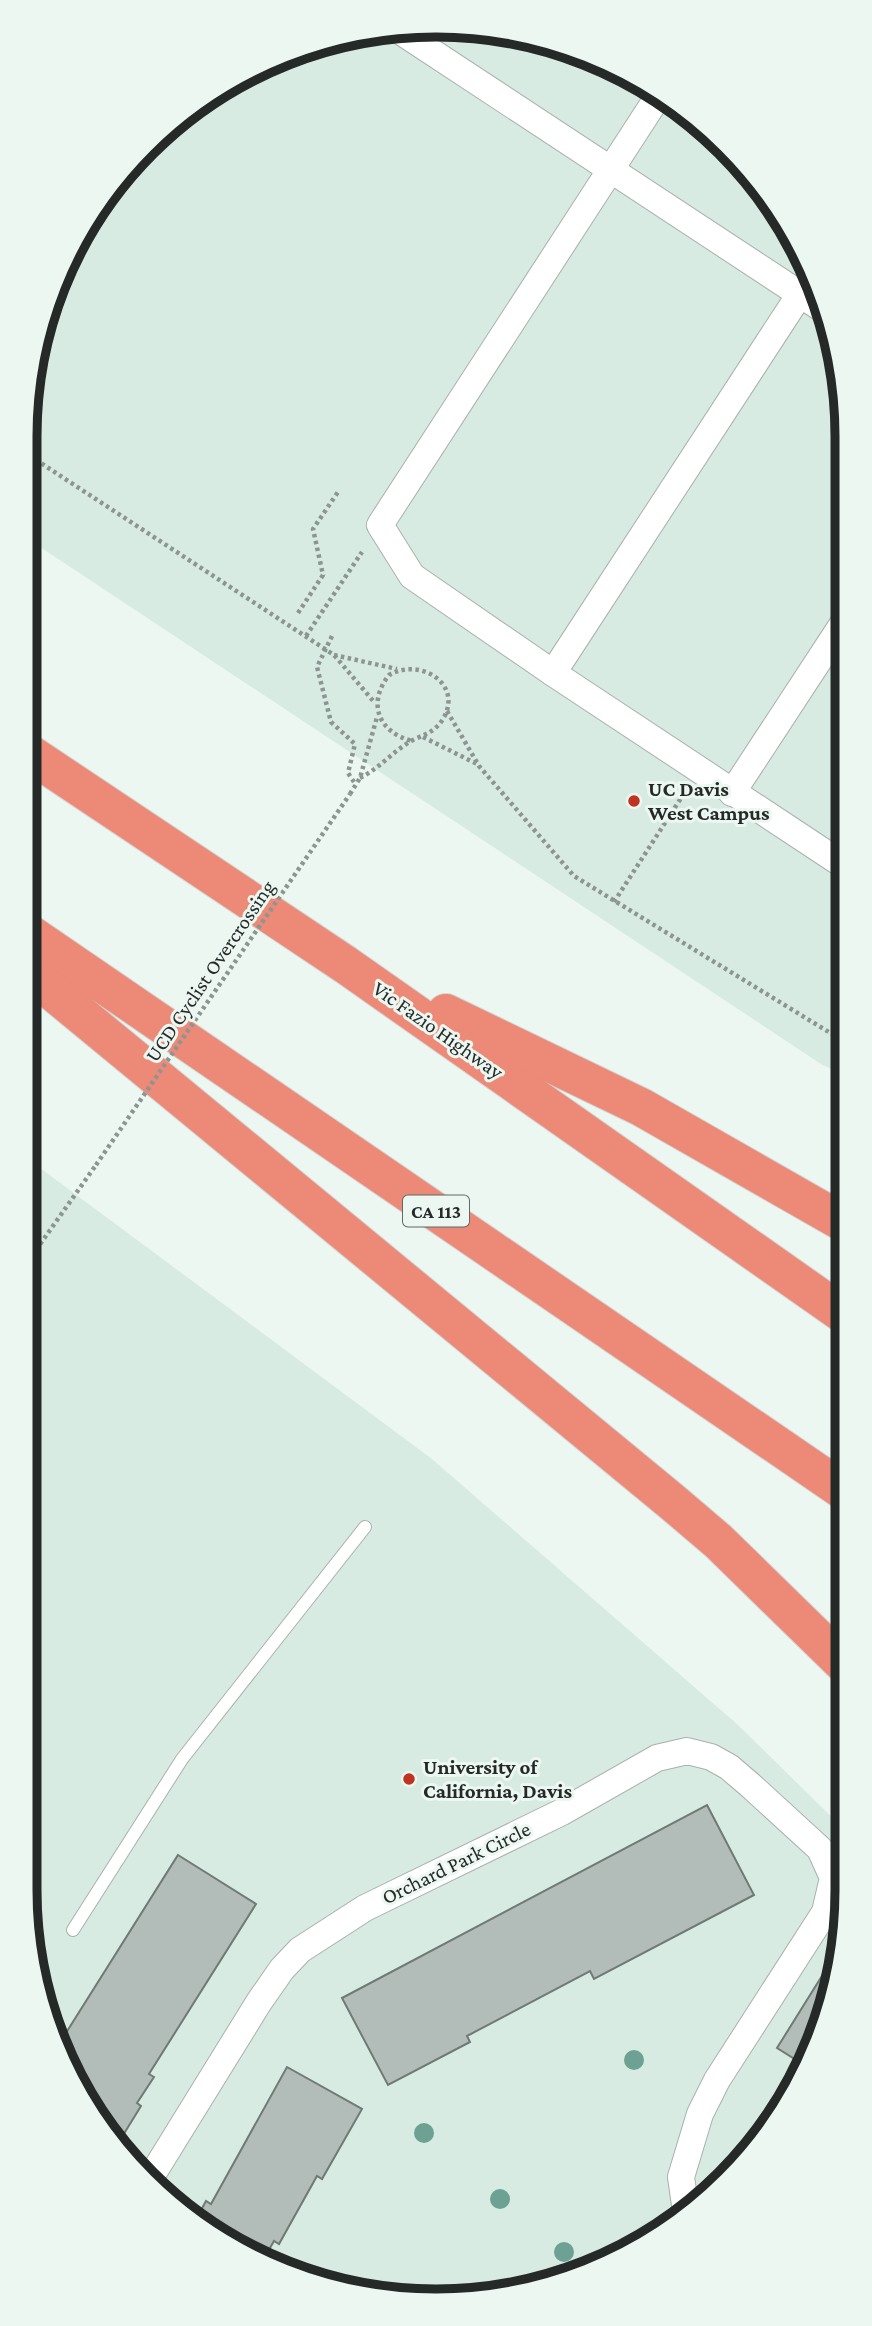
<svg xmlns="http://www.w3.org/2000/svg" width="872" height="2326" viewBox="0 0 872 2326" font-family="'Crimson Pro',serif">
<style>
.built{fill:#d7ebe3}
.building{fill:#b2bdb9;stroke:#6f7a75;stroke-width:2}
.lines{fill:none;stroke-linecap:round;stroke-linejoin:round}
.lane-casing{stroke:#a7b2ad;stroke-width:14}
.street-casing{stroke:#a7b2ad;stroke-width:28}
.highway-casing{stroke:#d3d4d4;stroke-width:40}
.path{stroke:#8d9592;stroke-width:4.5;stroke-dasharray:3.5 3.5;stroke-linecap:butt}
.lane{stroke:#fff;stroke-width:12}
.street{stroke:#fff;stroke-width:26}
.highway{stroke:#ec8977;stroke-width:38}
.path-bridge{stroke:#8d9592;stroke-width:4.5;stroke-dasharray:3.5 3.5;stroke-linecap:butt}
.tree{fill:#6ca193}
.poi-dot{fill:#bf3320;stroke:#ecf7f2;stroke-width:2.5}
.labels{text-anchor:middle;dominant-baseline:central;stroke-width:6;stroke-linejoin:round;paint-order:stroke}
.shield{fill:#ecf7f2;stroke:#616865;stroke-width:2}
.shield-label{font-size:19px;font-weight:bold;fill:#252a28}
.poi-label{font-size:21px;font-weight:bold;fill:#252a28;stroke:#ecf7f2;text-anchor:start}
.street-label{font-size:21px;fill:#252a28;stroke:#ecf7f2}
.rim{fill:none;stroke:#252a28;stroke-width:9}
</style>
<rect width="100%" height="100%" fill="#ecf7f2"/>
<g class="built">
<polygon points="383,28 543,39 664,94 746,165 805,254 844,382 846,1076 821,1064 25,537 25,436 39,329 110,185 231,79"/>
<polygon points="24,1156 432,1459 738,1725 847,1832 847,1890 833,1997 763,2140 664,2232 517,2294 382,2298 231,2247 126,2161 46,2023 25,1890"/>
</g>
<g class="building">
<polygon points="707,1805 754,1895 594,1979 590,1971 467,2036 470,2042 388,2085 342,1998"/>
<polygon points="178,1855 256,1904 149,2074 154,2077 137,2103 141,2106 117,2145 59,2044"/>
<polygon points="840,1947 833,1997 801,2063 777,2048"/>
<polygon points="287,2067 362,2109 322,2179 317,2176 279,2244 274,2241 266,2255 270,2260 231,2247 191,2214 194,2208 200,2212 206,2201 211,2204"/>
</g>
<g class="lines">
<defs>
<polyline id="lane" points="73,1930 182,1759 365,1527"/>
<g id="street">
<polyline points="397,29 821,308"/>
<polyline points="661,92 380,525 412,576 553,673 845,866"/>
<polyline points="553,673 800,294"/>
<polyline points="732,793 844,622"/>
<polyline points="149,2180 259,2002 282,1969 300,1950 365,1908 562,1812 657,1758 687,1751 711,1757 729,1767 750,1785 820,1849 833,1878 825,1912 717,2080 700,2114 681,2177 686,2212"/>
</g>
<g id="highway">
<polyline points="24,750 346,965 846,1316"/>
<polyline points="24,930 847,1493"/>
<polyline points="24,968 671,1501 718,1541 847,1667"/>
<polyline points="446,1013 641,1107 846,1224"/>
</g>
</defs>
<use href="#lane" class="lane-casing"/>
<use href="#street" class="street-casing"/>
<use href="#highway" class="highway-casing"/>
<g class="path">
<polyline points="24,452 334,655 375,703"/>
<polyline points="298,613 323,575 313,529 338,492"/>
<polyline points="306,636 362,552"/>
<polyline points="332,636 317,667 331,722 355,744 348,773 356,785"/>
<polyline points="334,655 397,669"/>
<polyline points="447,711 479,766 574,876 845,1042"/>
<polyline points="423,737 479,765"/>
<path d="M360,778C380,768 394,750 413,740C425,734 435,732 443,719C464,684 420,657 389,675C367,703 378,732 412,741"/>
<polyline points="350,794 360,778 377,717"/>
<polyline points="614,902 683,795"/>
<polyline points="24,1267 96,1165"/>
</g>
<use href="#lane" class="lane"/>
<use href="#street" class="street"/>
<use href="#highway" class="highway"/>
<polyline class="path-bridge" points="96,1165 350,794"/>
</g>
<g class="tree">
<circle cx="634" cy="2060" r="10"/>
<circle cx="424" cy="2133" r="10"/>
<circle cx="500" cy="2199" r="10"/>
<circle cx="564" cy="2252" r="10"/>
</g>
<g class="poi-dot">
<circle cx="634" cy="801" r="7"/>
<circle cx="409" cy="1779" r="7"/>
</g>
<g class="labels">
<rect class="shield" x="403" y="1195.5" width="66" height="31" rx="5"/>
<g class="shield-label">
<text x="436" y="1211">CA 113</text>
</g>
<g class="poi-label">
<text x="648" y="789">UC Davis<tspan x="648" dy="24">West Campus</tspan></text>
<text x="423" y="1767">University of<tspan x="423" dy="24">California, Davis</tspan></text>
</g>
<g class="street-label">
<text transform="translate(210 971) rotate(-56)">UCD Cyclist Overcrossing</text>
<text transform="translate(438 1030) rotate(35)">Vic Fazio Highway</text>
<text transform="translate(456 1863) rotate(-26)">Orchard Park Circle</text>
</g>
</g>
<path d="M0 0H872V2326H0ZM436 37H436A399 399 0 0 1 835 436V1890A399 399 0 0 1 436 2289H436A399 399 0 0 1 37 1890V436A399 399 0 0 1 436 37Z" fill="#ecf7f2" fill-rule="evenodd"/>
<path class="rim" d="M436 37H436A399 399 0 0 1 835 436V1890A399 399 0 0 1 436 2289H436A399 399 0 0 1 37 1890V436A399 399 0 0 1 436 37Z"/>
</svg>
